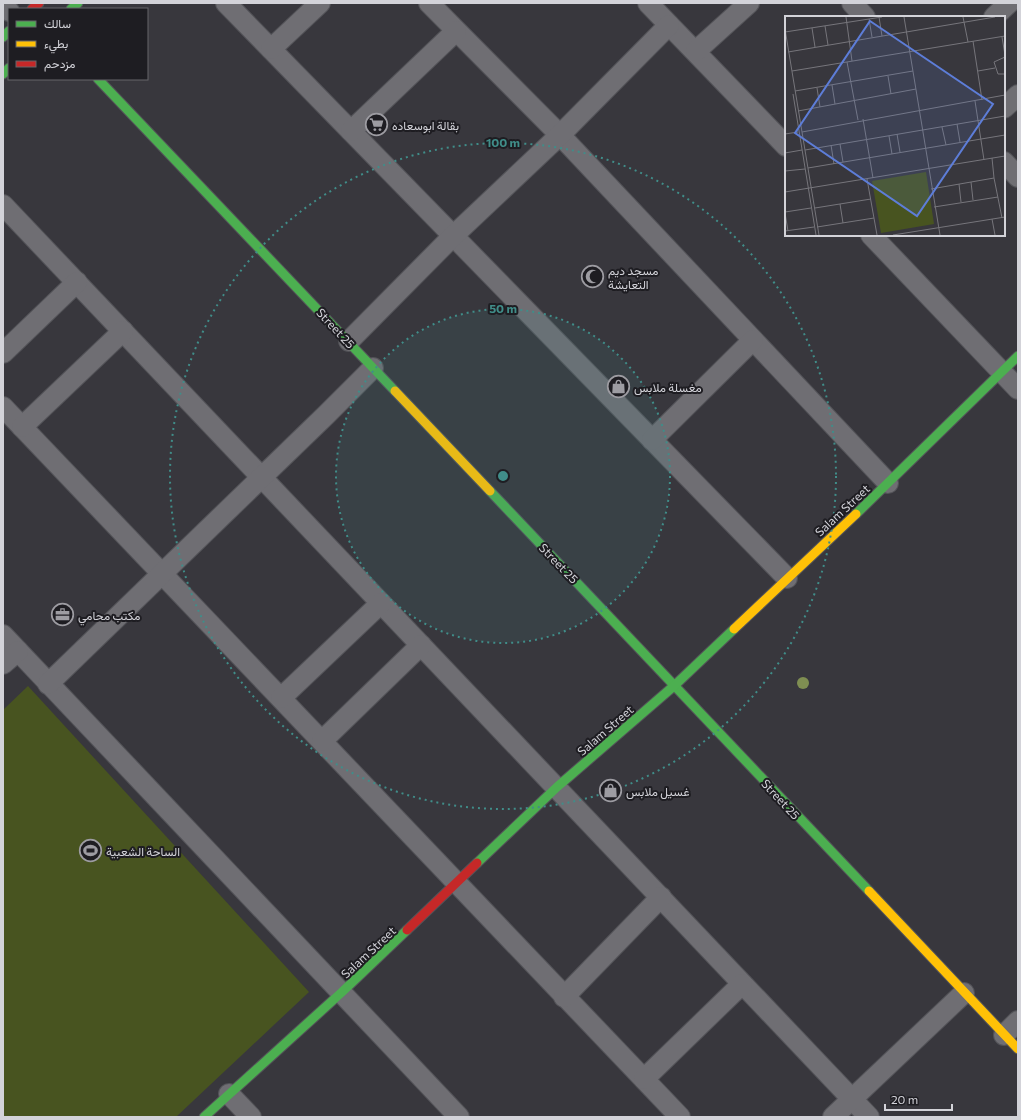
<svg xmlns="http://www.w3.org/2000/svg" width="1021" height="1120" viewBox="0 0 1021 1120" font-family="Commissioner,Vazirmatn,sans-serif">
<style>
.green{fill:#485420}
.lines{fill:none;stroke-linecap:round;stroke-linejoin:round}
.street-casing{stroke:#535358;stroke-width:22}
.fast-casing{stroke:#535358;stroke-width:11}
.slow-casing{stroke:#535358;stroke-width:11}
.jam-casing{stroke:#535358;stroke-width:11}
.street{stroke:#6f6e73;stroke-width:20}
.fast{stroke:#4caf50;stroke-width:9}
.slow{stroke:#ffc107;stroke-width:9}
.jam{stroke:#c62828;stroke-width:9}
.tree{fill:#7f8e52}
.ring{fill:none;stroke:#408d89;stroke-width:2;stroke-dasharray:2 4}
.labels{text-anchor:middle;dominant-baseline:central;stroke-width:4;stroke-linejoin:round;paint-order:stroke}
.poi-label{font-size:12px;fill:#d3d3d9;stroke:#1e1d22;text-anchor:start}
.street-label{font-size:12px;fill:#d3d3d9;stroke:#1e1d22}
.inset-road{fill:none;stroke:#76757b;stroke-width:1}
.view{fill:#5d7dd8;fill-opacity:0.15;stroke:#5d7dd8;stroke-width:2}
.inset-edge{fill:none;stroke:#d3d3d9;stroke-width:2}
.centre{fill:#408d89;stroke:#1e1d22;stroke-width:2}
.ring-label{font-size:12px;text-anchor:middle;font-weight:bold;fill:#408d89;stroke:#1e1d22;stroke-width:4;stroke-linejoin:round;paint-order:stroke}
</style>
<rect width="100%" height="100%" fill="#38373d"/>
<polygon class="green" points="28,686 309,992 176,1117 3,1117 3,710"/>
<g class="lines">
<defs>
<g id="street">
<polyline points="226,3 787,578"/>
<polyline points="429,3 560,135 888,483"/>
<polyline points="648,3 786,146"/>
<polyline points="852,3 865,17"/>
<polyline points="3,5 9,11"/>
<polyline points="994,17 1009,3"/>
<polyline points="271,49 320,3"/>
<polyline points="696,51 749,3"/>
<polyline points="1004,108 1018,95"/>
<polyline points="351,131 456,31"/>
<polyline points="1004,162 1018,177"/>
<polyline points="3,205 869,1117"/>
<polyline points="871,235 1018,389"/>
<polyline points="349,341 453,236 560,135 669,25"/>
<polyline points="3,353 77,282"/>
<polyline points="3,407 680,1117"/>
<polyline points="22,427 123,331"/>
<polyline points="652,440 753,340"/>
<polyline points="3,635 459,1117"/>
<polyline points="3,664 18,651"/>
<polyline points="48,684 326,415 373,368"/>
<polyline points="281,698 381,603"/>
<polyline points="322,741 421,645"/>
<polyline points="564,997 661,897"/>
<polyline points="1004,1035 1018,1021"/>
<polyline points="644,1079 742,984"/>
<polyline points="229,1094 251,1117"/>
<polyline points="833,1117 964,993"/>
</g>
<g id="fast">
<polyline points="71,9 78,3"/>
<polyline points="3,37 9,31"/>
<polyline points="3,74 9,68"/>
<polyline points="98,79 395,391"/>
<polyline points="490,491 869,891"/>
<polyline points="856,514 1018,356"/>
<polyline points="477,863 557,787 675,685 734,629"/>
<polyline points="204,1117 342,992 407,930"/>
</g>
<g id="slow">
<polyline points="395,391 490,491"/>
<polyline points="734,629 856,514"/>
<polyline points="869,891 1018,1049"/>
</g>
<g id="jam">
<polyline points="32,9 39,3"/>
<polyline points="407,930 477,863"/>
</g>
</defs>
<use href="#street" class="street-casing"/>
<use href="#fast" class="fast-casing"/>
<use href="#slow" class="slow-casing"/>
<use href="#jam" class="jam-casing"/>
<use href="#street" class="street"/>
<use href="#fast" class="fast"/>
<use href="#slow" class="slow"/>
<use href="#jam" class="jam"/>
</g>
<circle class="tree" cx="803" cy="683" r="6"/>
<circle cx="503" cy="476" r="167" fill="#408d89" fill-opacity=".12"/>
<g class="ring">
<circle cx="503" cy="476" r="167"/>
<circle cx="503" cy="476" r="333"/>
</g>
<defs>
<symbol id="supermarket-ring" viewBox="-11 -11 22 22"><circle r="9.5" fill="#1e1d22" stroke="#9d9ca2" stroke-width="1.5"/><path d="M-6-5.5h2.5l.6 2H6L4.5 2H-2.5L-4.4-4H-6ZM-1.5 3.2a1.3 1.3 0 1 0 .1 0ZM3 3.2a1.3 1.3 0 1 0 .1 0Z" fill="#9d9ca2"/></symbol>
<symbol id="mosque-ring" viewBox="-11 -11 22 22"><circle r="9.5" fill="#1e1d22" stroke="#9d9ca2" stroke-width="1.5"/><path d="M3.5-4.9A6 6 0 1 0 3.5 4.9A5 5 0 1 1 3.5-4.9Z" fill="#9d9ca2"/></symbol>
<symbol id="shop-ring" viewBox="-11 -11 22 22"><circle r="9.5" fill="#1e1d22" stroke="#9d9ca2" stroke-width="1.5"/><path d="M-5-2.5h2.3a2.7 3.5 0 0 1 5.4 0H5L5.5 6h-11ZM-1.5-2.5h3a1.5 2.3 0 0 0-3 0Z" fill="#9d9ca2"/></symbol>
<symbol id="office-ring" viewBox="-11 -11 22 22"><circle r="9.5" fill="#1e1d22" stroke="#9d9ca2" stroke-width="1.5"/><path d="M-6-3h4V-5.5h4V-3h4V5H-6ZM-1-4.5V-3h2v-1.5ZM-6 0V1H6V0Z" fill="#9d9ca2"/></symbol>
<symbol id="stadium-ring" viewBox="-11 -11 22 22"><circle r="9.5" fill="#1e1d22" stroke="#9d9ca2" stroke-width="1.5"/><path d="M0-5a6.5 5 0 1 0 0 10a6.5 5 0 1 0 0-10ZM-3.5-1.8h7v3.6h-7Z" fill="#9d9ca2"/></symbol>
</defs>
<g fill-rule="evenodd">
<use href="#supermarket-ring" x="364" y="112" width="25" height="25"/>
<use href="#mosque-ring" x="580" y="264" width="25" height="25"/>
<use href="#shop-ring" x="606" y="374" width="25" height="25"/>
<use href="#office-ring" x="50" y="602" width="25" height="25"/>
<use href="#shop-ring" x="598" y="778" width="25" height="25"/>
<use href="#stadium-ring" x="78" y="838" width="25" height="25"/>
</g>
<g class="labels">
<g class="poi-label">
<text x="392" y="125">بقالة ابوسعاده</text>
<text x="608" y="270">مسجد ديم<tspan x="608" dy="14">التعايشة</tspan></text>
<text x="634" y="387">مغسلة ملابس</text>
<text x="78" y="615">مكتب محامي</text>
<text x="626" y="791">غسيل ملابس</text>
<text x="106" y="851">الساحة الشعبية</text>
</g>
<g class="street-label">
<text transform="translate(336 328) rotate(47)">Street 25</text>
<text transform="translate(842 510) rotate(-43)">Salam Street</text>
<text transform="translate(559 563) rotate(46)">Street 25</text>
<text transform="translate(605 730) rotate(-41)">Salam Street</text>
<text transform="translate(781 799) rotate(47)">Street 25</text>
<text transform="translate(368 952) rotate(-43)">Salam Street</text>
</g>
</g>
<g transform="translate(785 16)">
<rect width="220" height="220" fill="#38373d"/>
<path d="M141,156L149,208L96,217L87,165Z" fill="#485420"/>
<path class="inset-road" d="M61,1L67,45M94,1L97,20M119,1L155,219M178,1L183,26M84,3L87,21M40,10L43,29M27,12L30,31M0,13L34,219M0,16L97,1M217,21L220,39M188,25L197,84M3,36L210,1M220,41L209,46L213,58H220M62,46L73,104M7,55L220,20M193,55L210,52M103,60L106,78M47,69L50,88M32,72L35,91M10,75L128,55M8,78L31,219M190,85L199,144M13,95L131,73M78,103L88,162M172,108L175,126M157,111L161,129M17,116L220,79M0,118L13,116M112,118L115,136M104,120L107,138M55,128L58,146M46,129L49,148M20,134L220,100M0,137L17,134M23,152L220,119M0,155L20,153M209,162L217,202M82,163L92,219M186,166L188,184M174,168L176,186M146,173L209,162L207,142M0,176L220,140M55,188L58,207M149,191L213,181M30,192L86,183M0,196L26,192M0,197L3,215M207,203L210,219M32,211L89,202M0,215L29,211M108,219L220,201"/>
<path class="view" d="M85,5L208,88L132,200L10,117Z"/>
<rect width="220" height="220" class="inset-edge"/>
</g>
<circle cx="503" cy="476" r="6" class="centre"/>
<g class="ring-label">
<text x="503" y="147">100 m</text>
<text x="503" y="313">50 m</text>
</g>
<rect width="1021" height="1120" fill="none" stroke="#d3d3d9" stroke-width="8"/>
<rect x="8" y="8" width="140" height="72" fill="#1e1d22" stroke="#66666b"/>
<rect x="16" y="21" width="20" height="6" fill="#4caf50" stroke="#66666b"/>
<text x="44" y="28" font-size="12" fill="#d3d3d9">سالك</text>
<rect x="16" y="41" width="20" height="6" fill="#ffc107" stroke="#66666b"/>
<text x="44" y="48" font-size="12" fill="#d3d3d9">بطيء</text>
<rect x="16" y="61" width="20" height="6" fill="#c62828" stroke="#66666b"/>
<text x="44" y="68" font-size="12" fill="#d3d3d9">مزدحم</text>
<path d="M885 1104v6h67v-6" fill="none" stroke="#d3d3d9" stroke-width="2"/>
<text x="891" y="1104" font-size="12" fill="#d3d3d9" stroke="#1e1d22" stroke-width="3" paint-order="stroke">20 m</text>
</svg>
